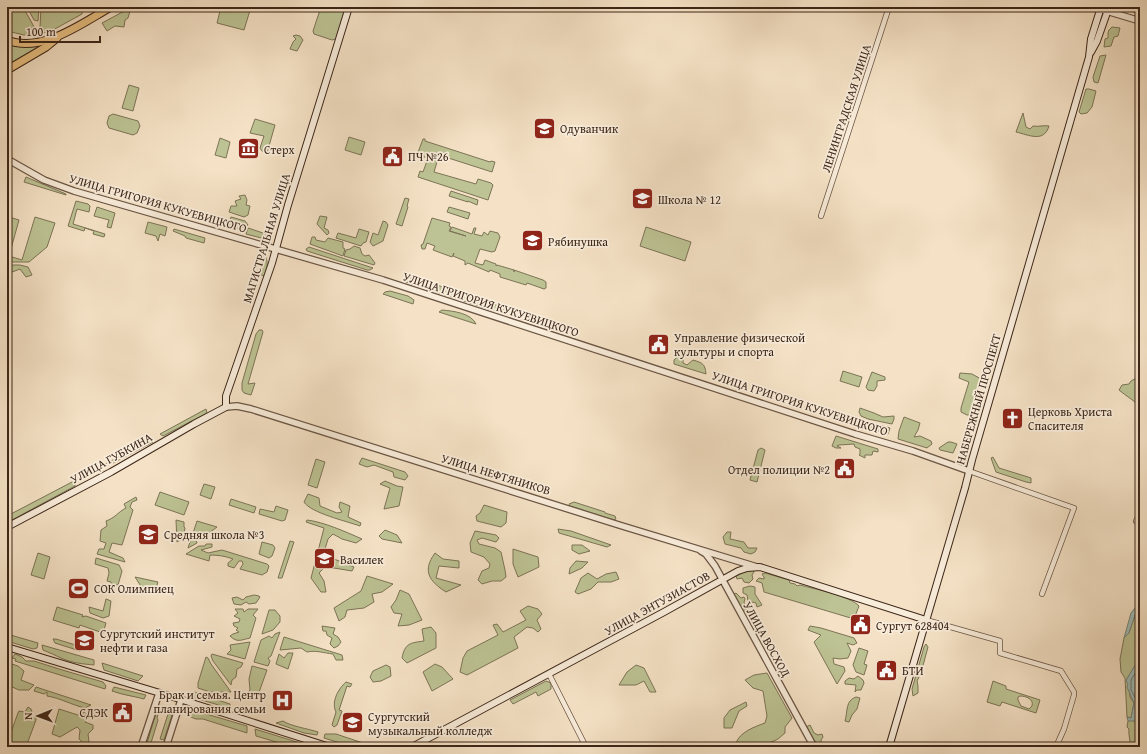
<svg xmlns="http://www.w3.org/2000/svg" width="1147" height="754" viewBox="0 0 1147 754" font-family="'Gentium Book Plus',serif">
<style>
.green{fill:#bdc394;stroke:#7c7456;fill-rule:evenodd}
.water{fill:#9dbdb9;stroke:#768179}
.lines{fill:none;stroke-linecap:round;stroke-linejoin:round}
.shore{stroke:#6c7269;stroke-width:1}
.minor-casing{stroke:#6a5544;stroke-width:6}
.tertiary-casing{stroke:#6a5544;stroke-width:8}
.secondary-casing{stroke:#3c2619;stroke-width:8}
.primary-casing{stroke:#3c2619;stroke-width:9}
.minor{stroke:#f8ecda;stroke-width:4.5}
.tertiary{stroke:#f8ecda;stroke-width:5.5}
.secondary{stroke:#f8ecda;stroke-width:6}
.primary{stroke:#eac183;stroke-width:7}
.labels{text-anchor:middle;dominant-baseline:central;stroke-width:3.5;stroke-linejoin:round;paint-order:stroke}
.street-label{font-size:12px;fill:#3c2619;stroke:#f8ecda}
.poi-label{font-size:12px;fill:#3c2619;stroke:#f8ecda;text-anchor:start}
</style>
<rect width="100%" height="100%" fill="#f5e2c6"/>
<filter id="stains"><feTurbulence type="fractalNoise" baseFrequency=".005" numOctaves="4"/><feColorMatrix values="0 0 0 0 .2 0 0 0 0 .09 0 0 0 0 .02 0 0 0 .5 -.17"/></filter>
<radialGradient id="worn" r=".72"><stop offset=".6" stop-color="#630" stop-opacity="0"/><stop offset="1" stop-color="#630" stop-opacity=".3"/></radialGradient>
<g class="green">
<polygon points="7,7 23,7 38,34 24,35 7,31"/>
<polygon points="27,7 39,7 38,21 34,20"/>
<polygon points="41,7 83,7 82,14 53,30 43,33 40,27"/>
<polygon points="221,7 251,7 244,30 217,23"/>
<polygon points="321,7 346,7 336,39 332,40 314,34 313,31"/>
<polygon points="128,9 130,11 128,18 125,20 124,27 115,26 107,31 102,23"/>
<polygon points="1112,27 1120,28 1118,36 1114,37 1111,46 1104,47 1105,39 1108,38 1108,33 1109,30"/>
<polygon points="296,35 300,36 303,40 297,51 290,49 293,42 296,39 293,36"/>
<path d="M7,44C19,47 31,48 44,44L7,65Z"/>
<polygon points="1106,55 1098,83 1094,82 1093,77 1100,56"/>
<polygon points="129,85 139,88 133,111 122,108"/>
<polygon points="1086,89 1089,89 1096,91 1092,107 1087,113 1081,114 1079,112"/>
<path d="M1023,113L1026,127L1030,129L1033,126C1039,127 1043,125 1049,126C1044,143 1029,135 1016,132Z"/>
<polygon points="113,114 138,121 140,126 137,133 133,135 109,128 107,123 109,116"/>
<polygon points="255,119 275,125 267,153 262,151 260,148 264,136 250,133"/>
<polygon points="349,137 365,142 361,155 345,150"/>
<polygon points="220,138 230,142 226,158 215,155"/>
<polygon points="423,139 425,139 425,141 490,162 491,161 495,162 492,172 439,155 434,172 476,184 478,179 491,183 493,185 488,200 418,177 420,171 423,172 428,158 417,155"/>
<polygon points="26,177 66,194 66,195 24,182"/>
<polygon points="451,191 478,200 477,205 468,201 468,202 449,196"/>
<polygon points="245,195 247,200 246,205 250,206 248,215 244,217 229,212 231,206 237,206 235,201 241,199 239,196"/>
<polygon points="405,198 409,199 407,206 408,207 402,226 396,224"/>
<polygon points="76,201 88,204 90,206 89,212 77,209 73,224 105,234 104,237 93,234 94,231 85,228 84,231 68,226"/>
<polygon points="97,207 115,213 111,228 107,227 109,220 94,216"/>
<polygon points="449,207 470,213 468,219 447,212"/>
<polygon points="320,216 327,217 324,228 328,230 329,233 327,235 317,224"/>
<polygon points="9,217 19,220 9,256 22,260 35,217 55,223 47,247 29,262 12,262 7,260 7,223"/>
<polygon points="231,217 245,221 248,225 239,229 228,226"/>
<polygon points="432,218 450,223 449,226 451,227 449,231 466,236 450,231 452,227 472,234 474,228 476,228 474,234 482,236 484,232 488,235 490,231 498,233 500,237 495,251 492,252 480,249 475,263 483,265 485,260 496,264 496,266 497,265 514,270 514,272 514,270 543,280 546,282 546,288 544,289 527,283 526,285 500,277 500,274 490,270 489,272 468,263 465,265 465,261 453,256 454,253 452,257 433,250 435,246 427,243 425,249 422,249 421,245 423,244"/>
<polygon points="383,221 386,222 388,225 383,241 373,246 370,242 373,233 378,235"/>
<polygon points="148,222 167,227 165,236 160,234 158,241 156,236 145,233"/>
<polygon points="646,227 691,242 685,261 640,246"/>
<polygon points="248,228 266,234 265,239 246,234"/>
<polygon points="174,229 205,238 204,243 186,238 185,236 173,231"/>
<polygon points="359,229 369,232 366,242 363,243 361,246 336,238 338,233 356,238"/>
<polygon points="312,237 315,237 316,240 325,242 328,238 343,242 343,248 345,249 343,256 310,244"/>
<polygon points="354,246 360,248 362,254 365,256 369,255 375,263 374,265 344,256 346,250 350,249"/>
<polygon points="309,247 373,268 370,270 367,270 307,251 306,249"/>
<path d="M264,254C269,261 267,268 265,276L258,274Z"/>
<polygon points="11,265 20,265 28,267 32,275 26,277 20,269 7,274 7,267"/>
<polygon points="405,277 419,279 508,309 506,312 491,310 406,282"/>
<polygon points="390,291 408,296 414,300 413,304 383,294 385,292"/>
<path d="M442,310C453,311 471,313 476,324L439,312Z"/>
<polygon points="259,330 262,330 263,332 248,384 255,383 251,395 244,393 242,390 242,383 256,334"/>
<path d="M678,356L683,358V363L687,365L693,360C703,363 705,364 706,374L674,364V360Z"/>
<polygon points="843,371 862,377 859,387 840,381"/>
<polygon points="872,372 885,377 885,380 877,381 877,386 874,391 868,390 866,387"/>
<polygon points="960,373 972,374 981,379 971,415 967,415 961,412 961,408 969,382 959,378"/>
<path d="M1140,376V407C1134,400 1126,396 1119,390L1122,385L1129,384L1131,381Z"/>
<polygon points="860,408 874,413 883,417 894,416 894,419 892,424 868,419 861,416 859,412"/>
<polygon points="206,409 207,413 163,436 160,434"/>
<polygon points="904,417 920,423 918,430 914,437 920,436 931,441 932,444 927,448 898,439 899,431"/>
<polygon points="857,419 890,428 888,434 856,425"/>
<polygon points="836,436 878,449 878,452 873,451 872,455 865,455 865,458 859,455 860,454 860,449 855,447 854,444 839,445 837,446 841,448 836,448 832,446"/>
<polygon points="150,440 153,442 81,480 83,476"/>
<polygon points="948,442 951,442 957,444 953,453 940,450 939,448"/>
<polygon points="761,448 765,450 757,482 750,480 751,476 758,450"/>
<polygon points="993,457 999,468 1028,477 1031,478 1031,483 1026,482 996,472 991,458"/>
<polygon points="362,458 405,472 408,476 405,480 394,477 393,472 374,465 367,467 359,464"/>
<polygon points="316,459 325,462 317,488 308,485"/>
<polygon points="385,481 397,486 403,487 399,506 384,509 390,488 380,484"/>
<polygon points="72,482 75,483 75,486 10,521 7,520 9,515"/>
<polygon points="204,484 215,487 211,499 200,495"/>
<polygon points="160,492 189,502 184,515 155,505"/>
<path d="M308,494L319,498L320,506L337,513L342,512L339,507L340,502L350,506L348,517L361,523L360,526C346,521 311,513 304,502Z"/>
<path d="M136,497L137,500L132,502L130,507L133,510L122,545L112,543L109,552L123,558L125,562L97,554L99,549H104L106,543L100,541L101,530L107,526L106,521C115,518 118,512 126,508L124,504Z"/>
<polygon points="231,499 256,507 254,513 229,505"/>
<polygon points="574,502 605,512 605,513 615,516 616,519 613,520 570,506 569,504"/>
<polygon points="484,505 507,512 506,523 501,527 477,521 476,516 480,513"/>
<polygon points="276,506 288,510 285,520 282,521 259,514 260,509 274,512"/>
<polygon points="176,520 184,522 184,527 185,528 183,538 177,542"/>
<path d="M307,520C324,522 346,532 362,539L356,543L342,539L333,534L328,539L325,549L329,557L354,567L352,571L334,568H324L319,573L324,581L326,592H321L311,578L324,528L306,522Z"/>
<polygon points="197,521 217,527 205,536 197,536 196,540 197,543 188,548"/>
<polygon points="558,529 571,531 611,545 607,547 559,533"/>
<polygon points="385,530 397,535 402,543 382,539 379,536"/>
<polygon points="475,531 496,535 499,538 496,542 482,538 477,540 479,544 495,548 501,552 505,570 506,577 501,581 492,581 482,584 478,580 482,571 489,568 490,564 484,557 471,552 470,543"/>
<polygon points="727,532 731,532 730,539 744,542 748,548 757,548 755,552 751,554 744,552 741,548 725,544 723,537"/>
<polygon points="290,541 294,542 282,578 278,578"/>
<polygon points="262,542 273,545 275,548 272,556 269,558 259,554"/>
<path d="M206,544H212V547L201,550L208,553L222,550L267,564L269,566L267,572L262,575L240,569L243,564L242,561H239L234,568L228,566V563L233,559C225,556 218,555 210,555L209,561L186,554L199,546H205Z"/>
<polygon points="572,545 582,545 590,551 579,554 572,550"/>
<polygon points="513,549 538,557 539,567 518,577 513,564"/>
<polygon points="38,553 50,557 44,579 31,575"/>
<path d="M435,553L443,559L459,561V568L439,566L436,578L461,585L446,592C429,581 422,571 435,553Z"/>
<polygon points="96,558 119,565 122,571 118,585 111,584 111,582 107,581 109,573 108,568 95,564"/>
<polygon points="576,561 588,562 582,568 569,574 570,568"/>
<polygon points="749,570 753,570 754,572 752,575 753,579 749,583 744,582 742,578 737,579 736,576"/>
<polygon points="616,572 619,579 611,582 598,582 591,589 578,594 575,592 581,578 588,573 597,579 606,574"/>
<path d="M765,573L789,580L790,583L795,584L797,586L800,585C815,589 850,596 859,606L854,619L764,592L762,583L756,581L759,578L764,579V577L762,574Z"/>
<polygon points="367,576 393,584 382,592 372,594 374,602 364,608 347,610 345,617 339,621 334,608 361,591"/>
<polygon points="135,577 158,582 157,585 165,593 157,594 151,591 147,594 146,594"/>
<polygon points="750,586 755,587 755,594 762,605 757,607 756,603 748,601 747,595 743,593 743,588"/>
<polygon points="400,590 409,594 422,620 409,625 398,626 402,614 394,613 391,607 396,600"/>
<polygon points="736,593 741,598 744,597 745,599 744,602 746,607 746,612 743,612 734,594"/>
<polygon points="254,595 259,596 260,597 256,603 249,604 246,602 241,605 234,604 232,598 237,597 243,600 246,597"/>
<polygon points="106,599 111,601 109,616 103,618 90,613 89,607 103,611"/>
<polygon points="528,606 538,609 542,614 537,620 541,629 538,632 533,628 527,627 514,637 518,648 467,675 460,672 463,658 467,651 498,635 493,625 497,624 503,632 526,620 520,611"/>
<polygon points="57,607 83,615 82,617 86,616 106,623 103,633 80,625 79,628 53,620"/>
<path d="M235,609H243L244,612L248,609H258L253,615L256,618L250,638C241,640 237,643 230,636L233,634L239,632L236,630L238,628L234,626L233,623L239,622L240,619L234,616L238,613Z"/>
<polygon points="269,610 275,610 280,616 280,622 273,630 262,634"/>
<path d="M1140,613V618H1139L1140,621V643L1138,645C1141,657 1135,667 1128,677L1130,697L1134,703L1131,718L1127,717L1125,678L1121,672L1120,659L1124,638L1129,633L1135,615Z"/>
<polygon points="322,626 335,628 333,634 338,637 341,642 338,646 334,648 330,644 332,638 327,635 326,631 323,631"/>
<polygon points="810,626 821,628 854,638 857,643 853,645 847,643 851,651 848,658 840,659 833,658 834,664 844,667 845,671 837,684 814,642 821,635 808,630"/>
<path d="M431,627L436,633V648L407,663L402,658C405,643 410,643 424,641L422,629Z"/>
<polygon points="280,632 271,656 268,658 270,661 268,666 254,662 261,640 269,636 272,638 275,634"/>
<polygon points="7,634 38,643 37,648 33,649 7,641"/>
<path d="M284,637L342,655L343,660H336L333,654C324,653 316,650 307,652L301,648L280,650Z"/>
<polygon points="53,639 56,639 82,647 80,651 55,643"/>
<polygon points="250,642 245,659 227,654 231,650 230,645"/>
<polygon points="926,644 928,647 921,673 917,681 918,686 918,693 913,696 912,689 924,647"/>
<path d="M42,645L94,660V665C84,664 71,663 61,658C55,655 50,653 43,650Z"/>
<polygon points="859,648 868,651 864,664 867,665 864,675 856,672 853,665"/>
<polygon points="288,653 293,653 288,669 276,664 279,654 284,658"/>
<polygon points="15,654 22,657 26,661 34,661 59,669 103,682 106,686 105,689 15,661 16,659 12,658"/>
<polygon points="212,654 243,663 241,667 237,669 236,677 232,680 231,685 213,661 211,656"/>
<polygon points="206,657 208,658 211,664 231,692 210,692 198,688 198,683"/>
<path d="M9,663L18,666L24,671L21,680L34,685L29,690H19L10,686C7,678 7,672 9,663Z"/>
<polygon points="102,663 143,676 138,681 104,670"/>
<polygon points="435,664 442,667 453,679 432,691 423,672"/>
<polygon points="386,665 390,667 391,676 381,681 373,682 370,677 373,671"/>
<polygon points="636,665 644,668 656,692 650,692 644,681 636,685 619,685 627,672"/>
<polygon points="252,666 267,670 258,695 250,699 244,696 250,690 249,679"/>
<path d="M767,673L792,718L785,727V733L778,739L760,747H739L736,743C740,732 754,727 765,723L767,716L763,691L753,688L745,680L754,675Z"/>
<polygon points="858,676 863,680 864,683 861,690 857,690 855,692 856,685 845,684 845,681 849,678 854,679"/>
<polygon points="546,681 551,683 551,689 538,696 536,692 513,704 510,700"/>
<path d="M993,681L1006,686V689L1040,700L1036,713L1002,702L1000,706L987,702ZM1020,696C1026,696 1034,699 1032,706L1029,709L1021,706L1018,700V697Z"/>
<path d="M346,682L352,684L350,687L347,686L339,710L342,711L337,725L334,727L332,725L336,712C331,702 338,689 346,682Z"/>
<path d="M36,687L91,705L85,708C72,705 60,698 47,696V692L44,694L34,691Z"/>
<path d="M114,687L146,695L144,699C133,696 123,695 112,691Z"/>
<polygon points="194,692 202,694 205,697 209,697 230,704 230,707 225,707 192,697"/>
<path d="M856,697L860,698L857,709L852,715L849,722L845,721C848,711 845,701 856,697Z"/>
<polygon points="746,702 747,706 739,711 732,728 724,728 724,718 730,710"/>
<polygon points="28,707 31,709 32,712 30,714 36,717 36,720 26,747 7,747 7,743 18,713 19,711 25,712"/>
<polygon points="59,709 78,715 79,714 84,712 90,717 85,722 93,725 93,729 88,734 89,742 85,745 79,739 80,730 77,727 60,737 52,734"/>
<polygon points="192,709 198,713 203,713 247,726 247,733 203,719 196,719 188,716 191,714 187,712"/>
<polygon points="157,710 159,711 157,718 158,720 151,743 146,746"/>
<polygon points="168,714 172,715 164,740 160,739"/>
<path d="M1131,720L1135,721L1139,724L1140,747H1130C1131,741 1128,735 1129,729L1127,727L1128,721Z"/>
<path d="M283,721C290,726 309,729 318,732L317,735L304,733L276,723Z"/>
<path d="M810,725L814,733L818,735L822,734L823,737L821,740L822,747H818L819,744C813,741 809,733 806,727Z"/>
<polygon points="255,729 313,747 293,747 256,736"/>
<polygon points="325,734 336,734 363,743 383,743 384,747 353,747 324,738"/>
</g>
<g class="water">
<polygon points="1140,584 1140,613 1135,615 1129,633 1124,638 1131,613 1138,604"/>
<path d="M1140,643V731L1139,725L1136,724L1135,721H1128L1127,717L1131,718L1134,703L1127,687L1128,684L1126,681C1129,673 1141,661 1137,652L1139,651L1138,645Z"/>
</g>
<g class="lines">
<polyline class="shore" points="1140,663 1139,668 1132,678 1131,681 1131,690 1138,703 1136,716 1140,721"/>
<defs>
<g id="minor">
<polyline points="821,216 889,7"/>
<polyline points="969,471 1074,508 1042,594"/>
<polyline points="1136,521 1140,513"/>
<polyline points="926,620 1000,641 1000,653 1061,671 1074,692 1074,695 1064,729 1056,747"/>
<polyline points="549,674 586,747"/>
</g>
<g id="tertiary">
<polyline points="1129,7 1140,10"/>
<polyline points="1100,9 1140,21"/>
<polyline points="7,159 44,180 74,191 383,280 855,434 913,451 969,471"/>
<polyline points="226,407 237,406 251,409 619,525 757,567"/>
<polyline points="701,551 706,554 715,566 814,747"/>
<polyline points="141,747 159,693"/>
<polyline points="166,747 181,700"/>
</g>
<g id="secondary">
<polyline points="1091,52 1097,41 1109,7"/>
<polyline points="7,527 111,472 194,424 226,407 226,396 272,263 288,205 349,7"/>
<polyline points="7,647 170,696 330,747"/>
<polyline points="412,747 664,612 738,571 747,568 760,567 926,620"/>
<polyline points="889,747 965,488 972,460 1089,57 1091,39 1101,7"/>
</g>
<g id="primary">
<path d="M7,40C42,54 82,23 111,7"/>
<polyline points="7,70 46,47 57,38"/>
</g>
</defs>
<use href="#minor" class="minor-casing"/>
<use href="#tertiary" class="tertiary-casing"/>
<use href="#secondary" class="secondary-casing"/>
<use href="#primary" class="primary-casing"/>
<use href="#minor" class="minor"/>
<use href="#tertiary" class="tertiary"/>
<use href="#secondary" class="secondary"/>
<use href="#primary" class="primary"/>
</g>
<defs>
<symbol id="school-square" viewBox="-11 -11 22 22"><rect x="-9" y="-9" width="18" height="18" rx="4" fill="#8f2418" stroke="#f8ecda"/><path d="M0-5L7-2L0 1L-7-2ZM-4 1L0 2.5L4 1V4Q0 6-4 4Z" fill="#fff"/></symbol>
<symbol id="museum-square" viewBox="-11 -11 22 22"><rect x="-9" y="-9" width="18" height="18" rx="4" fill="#8f2418" stroke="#f8ecda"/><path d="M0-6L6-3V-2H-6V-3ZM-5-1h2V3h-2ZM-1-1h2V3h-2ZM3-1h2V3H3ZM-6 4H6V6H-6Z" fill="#fff"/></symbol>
<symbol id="civic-square" viewBox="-11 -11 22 22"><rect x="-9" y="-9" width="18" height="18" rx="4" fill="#8f2418" stroke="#f8ecda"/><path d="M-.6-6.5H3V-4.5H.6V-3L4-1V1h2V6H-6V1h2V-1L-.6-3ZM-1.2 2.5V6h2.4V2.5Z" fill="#fff"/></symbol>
<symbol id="church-square" viewBox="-11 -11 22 22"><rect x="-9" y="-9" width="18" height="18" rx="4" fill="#8f2418" stroke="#f8ecda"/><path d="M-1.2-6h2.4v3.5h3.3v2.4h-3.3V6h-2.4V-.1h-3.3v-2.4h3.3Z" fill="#fff"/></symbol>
<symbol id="stadium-square" viewBox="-11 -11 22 22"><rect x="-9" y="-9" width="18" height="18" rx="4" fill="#8f2418" stroke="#f8ecda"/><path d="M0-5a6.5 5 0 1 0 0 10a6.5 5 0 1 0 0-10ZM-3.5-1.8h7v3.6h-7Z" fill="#fff"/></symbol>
<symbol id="university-square" viewBox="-11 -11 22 22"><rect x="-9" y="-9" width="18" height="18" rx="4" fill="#8f2418" stroke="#f8ecda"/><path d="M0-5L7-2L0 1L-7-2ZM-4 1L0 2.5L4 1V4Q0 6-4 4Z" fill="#fff"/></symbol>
<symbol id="hospital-square" viewBox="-11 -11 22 22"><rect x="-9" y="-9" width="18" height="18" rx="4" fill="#8f2418" stroke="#f8ecda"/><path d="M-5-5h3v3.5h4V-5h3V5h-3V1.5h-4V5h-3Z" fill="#fff"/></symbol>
</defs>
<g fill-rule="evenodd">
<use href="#school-square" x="532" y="116" width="25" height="25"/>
<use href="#museum-square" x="236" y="136" width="25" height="25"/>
<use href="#civic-square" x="380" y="144" width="25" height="25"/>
<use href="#school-square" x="630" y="186" width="25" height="25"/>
<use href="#school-square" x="520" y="228" width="25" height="25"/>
<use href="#civic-square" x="646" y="332" width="25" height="25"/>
<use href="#church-square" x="1000" y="406" width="25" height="25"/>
<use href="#civic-square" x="832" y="456" width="25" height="25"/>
<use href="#school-square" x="136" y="522" width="25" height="25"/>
<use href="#school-square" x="312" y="546" width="25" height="25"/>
<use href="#stadium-square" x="66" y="576" width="25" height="25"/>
<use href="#civic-square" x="848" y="612" width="25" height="25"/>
<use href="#university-square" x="72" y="628" width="25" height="25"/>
<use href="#civic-square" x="874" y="658" width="25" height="25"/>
<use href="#hospital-square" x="270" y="688" width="25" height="25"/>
<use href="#civic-square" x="110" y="700" width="25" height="25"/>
<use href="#university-square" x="340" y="710" width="25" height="25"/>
</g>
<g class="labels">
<g class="street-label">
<text transform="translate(846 108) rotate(-72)">ЛЕНИНГРАДСКАЯ УЛИЦА</text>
<text transform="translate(158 203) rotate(16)">УЛИЦА ГРИГОРИЯ КУКУЕВИЦКОГО</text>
<text transform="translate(266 238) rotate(-73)">МАГИСТРАЛЬНАЯ УЛИЦА</text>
<text transform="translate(491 304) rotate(18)">УЛИЦА ГРИГОРИЯ КУКУЕВИЦКОГО</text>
<text transform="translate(978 399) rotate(-74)">НАБЕРЕЖНЫЙ ПРОСПЕКТ</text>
<text transform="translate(800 403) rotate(18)">УЛИЦА ГРИГОРИЯ КУКУЕВИЦКОГО</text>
<text transform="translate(111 458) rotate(-29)">УЛИЦА ГУБКИНА</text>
<text transform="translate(496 474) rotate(17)">УЛИЦА НЕФТЯНИКОВ</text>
<text transform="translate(657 603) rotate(-29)">УЛИЦА ЭНТУЗИАСТОВ</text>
<text transform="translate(767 639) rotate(61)">УЛИЦА ВОСХОД</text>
</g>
<g class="poi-label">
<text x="560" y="128">Одуванчик</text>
<text x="264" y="149">Стерх</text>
<text x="408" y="156">ПЧ №26</text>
<text x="658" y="199">Школа № 12</text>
<text x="548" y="241">Рябинушка</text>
<text x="674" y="337">Управление физической<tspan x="674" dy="14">культуры и спорта</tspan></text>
<text x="1028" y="411">Церковь Христа<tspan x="1028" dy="14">Спасителя</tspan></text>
<text x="830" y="469" text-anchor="end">Отдел полиции №2</text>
<text x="164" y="534">Средняя школа №3</text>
<text x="340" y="559">Василек</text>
<text x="94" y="588">СОК Олимпиец</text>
<text x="876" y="625">Сургут 628404</text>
<text x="100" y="633">Сургутский институт<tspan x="100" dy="14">нефти и газа</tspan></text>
<text x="902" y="670">БТИ</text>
<text x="266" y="694" text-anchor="end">Брак и семья. Центр<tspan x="266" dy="14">планирования семьи</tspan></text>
<text x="108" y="712" text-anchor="end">СДЭК</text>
<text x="368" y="716">Сургутский<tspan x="368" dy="14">музыкальный колледж</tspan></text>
</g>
</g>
<rect width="1147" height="754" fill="none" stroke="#f5e2c6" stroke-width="24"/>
<rect x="8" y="8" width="1131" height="738" fill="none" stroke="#3c2619" stroke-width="2"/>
<rect x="12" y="12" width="1123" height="730" fill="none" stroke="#3c2619"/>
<g transform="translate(38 716) rotate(269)" stroke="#f8ecda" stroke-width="3" paint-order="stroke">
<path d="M0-3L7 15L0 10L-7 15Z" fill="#3c2619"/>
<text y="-6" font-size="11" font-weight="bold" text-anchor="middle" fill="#3c2619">N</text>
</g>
<path d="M20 36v6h80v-6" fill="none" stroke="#3c2619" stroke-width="2"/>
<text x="26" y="36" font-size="12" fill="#3c2619" stroke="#f8ecda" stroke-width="3" paint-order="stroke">100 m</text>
<rect width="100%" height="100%" filter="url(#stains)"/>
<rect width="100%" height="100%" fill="url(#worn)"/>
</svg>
